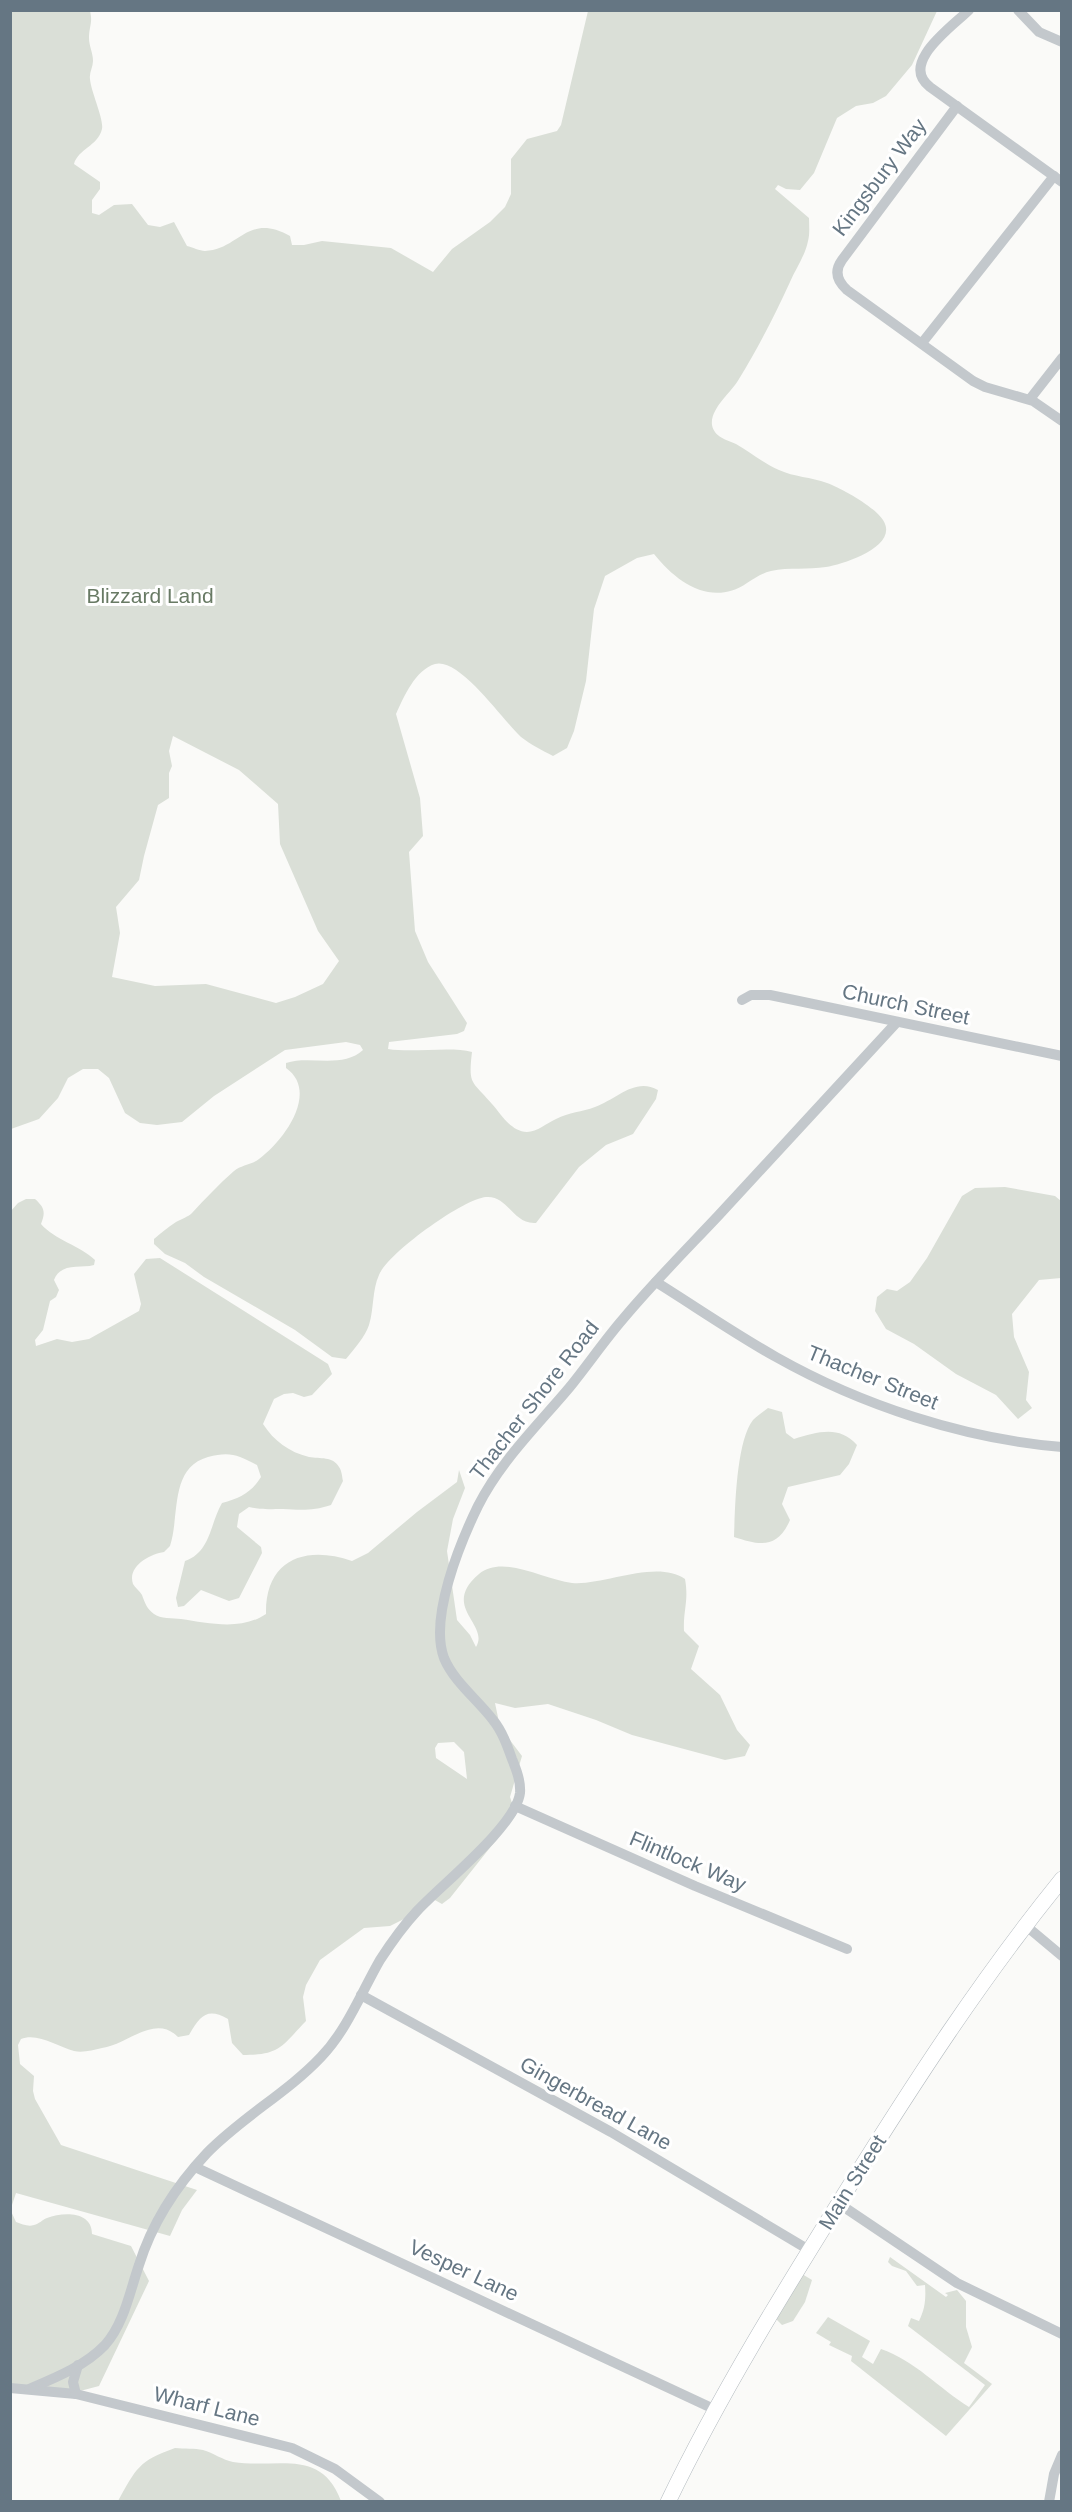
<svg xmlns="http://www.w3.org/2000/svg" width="1072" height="2512" viewBox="0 0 1072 2512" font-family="Helvetica,sans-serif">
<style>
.green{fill:#dadfd7;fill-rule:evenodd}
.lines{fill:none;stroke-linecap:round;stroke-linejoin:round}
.secondary-casing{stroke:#b3babf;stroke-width:16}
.street{stroke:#c3c8cc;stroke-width:10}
.secondary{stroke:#fff;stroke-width:15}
.labels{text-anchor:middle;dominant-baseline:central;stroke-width:6;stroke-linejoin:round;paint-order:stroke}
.street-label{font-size:21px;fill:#657683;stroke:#fff}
.park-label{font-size:21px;fill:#687a64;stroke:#fff}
</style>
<rect width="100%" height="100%" fill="#fafaf8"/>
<g class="green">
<path d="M10,11H90C93,23 89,26 89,38C89,46 93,53 93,61C93,67 89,73 90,79C91,92 104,119 102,129C98,146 78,149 74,164L100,182V189L92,200V213L99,215L114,205L132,204L148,225L160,227L174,222L187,246C192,247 200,251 205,251C239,250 247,212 290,236L292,245H304L322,241L391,248L433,272L452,249L490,222L505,207L511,194V159L527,139L557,131L561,125L588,11H937L912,65L886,96L873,103L856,106L837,118L814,173L800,190L786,189L778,185L775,189L809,218C809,225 810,234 808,241C805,256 796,268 790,282C775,315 758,348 739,379C732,392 710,408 712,425C714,437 727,440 736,444C750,452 763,463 779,470C794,477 811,477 827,483C841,488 875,507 883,520C900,546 844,564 826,567C808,570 789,567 771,571C762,573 755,578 747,583C712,607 677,583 654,554L637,558L605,576L594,609L586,681L574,731L567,748L553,756C542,750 531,745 521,737C504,722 460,657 435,664C415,670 404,697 396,714L420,798L423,836L409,852L415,931L428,962L467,1023L464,1031L457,1034L389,1042L388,1049C414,1053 451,1046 472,1052C468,1086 472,1080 492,1104C501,1114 511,1132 527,1132C537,1132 547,1123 556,1119C569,1112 582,1112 595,1107C617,1099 635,1077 658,1090L656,1099L633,1134L606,1145L579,1167L536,1223C513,1225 508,1195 486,1197C463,1199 388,1253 379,1275C372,1290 374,1309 369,1325C365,1337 354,1349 346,1359L332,1357L295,1330L204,1277L185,1263L165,1254L154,1244V1239C161,1233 168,1227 176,1222C181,1219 188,1217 192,1213C205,1199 219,1184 234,1171C241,1165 251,1165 259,1159C283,1142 320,1092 286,1068V1063C309,1055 343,1069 363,1050L360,1045L346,1042L285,1050L214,1096L182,1122L157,1125L140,1123L125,1113L109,1078L98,1069H83L68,1078L58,1098L39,1119L11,1129ZM173,736L239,770L278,804L280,844L318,931L339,961L323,984L295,997L276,1003L206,984L155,986L112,977L120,933L116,907L139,880L144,856L158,805L169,798V773L172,766L169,751Z"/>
<polygon points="1005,1187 1055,1196 1061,1201 1061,1278 1039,1280 1012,1314 1014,1337 1029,1372 1026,1400 1032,1408 1018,1419 996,1395 956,1374 914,1344 886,1329 875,1311 877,1297 887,1289 897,1291 910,1282 927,1258 962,1196 975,1188"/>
<path d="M26,1199H35C44,1207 46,1212 41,1224C55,1240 79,1245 95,1260L94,1265C80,1269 61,1262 54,1280L59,1290L56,1297L50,1301L43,1330L35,1340L36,1346L57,1339L72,1342L89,1339L139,1311L141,1304L134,1274L146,1259L160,1258L328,1364L332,1374L312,1395L304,1397L293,1393L284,1394L274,1399L263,1424C274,1441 289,1452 309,1457C320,1459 333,1456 339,1467C342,1471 342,1477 343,1481L331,1505C313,1511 301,1510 283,1509C270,1509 261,1510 249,1507L239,1514L237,1527L261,1547L262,1553L239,1598L229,1601L201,1590L184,1606L178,1607L176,1598L185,1561C211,1552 210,1523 222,1503C240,1498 251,1493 261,1477L257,1465C238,1455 230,1451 208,1457C169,1468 180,1516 170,1546L164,1552C150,1554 127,1566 133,1584C135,1588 140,1591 142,1595C145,1603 147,1609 154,1614C160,1619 173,1618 181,1619C208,1623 241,1631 266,1614C265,1559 306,1545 352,1561L368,1553L417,1512L457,1482L459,1470L465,1488L453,1519L447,1551L457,1620L470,1635L476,1647C490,1624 440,1607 479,1574C503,1554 544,1580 572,1583C603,1586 656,1559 685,1579C689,1601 683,1610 684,1631L699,1646L691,1669L720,1695L737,1730L750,1745L745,1756L725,1760L632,1735L596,1720L548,1704L515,1708L495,1703L500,1727L522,1756L510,1797L516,1815L450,1898L442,1904L433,1899L424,1909L390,1926L364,1928L320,1960L306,1985L303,1997L306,2021C281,2047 280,2055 243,2055L232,2043L228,2019C207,2007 200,2016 189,2035L178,2037C155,2013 127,2045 102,2048C93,2050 83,2053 74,2051C59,2047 37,2032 21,2039L18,2045L20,2064L34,2076L33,2091L35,2099L61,2145L197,2190L182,2210L170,2236L16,2193L11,2208L10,1212L18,1203ZM454,1742L464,1752L467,1779L436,1758L435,1748L438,1743Z"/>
<path d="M768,1408L782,1412L786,1433L794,1439C818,1432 839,1425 857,1445L849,1464L840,1475L788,1487L782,1504L790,1520C777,1550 759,1545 734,1537C735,1509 736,1442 753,1420C757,1416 763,1412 768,1408Z"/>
<path d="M10,2209L16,2222C22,2224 28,2227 34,2225C39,2224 42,2220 47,2218C63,2212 92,2211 92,2234L131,2246L149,2281L99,2386L61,2396L11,2390Z"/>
<path d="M890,2257L946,2297L948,2295L945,2293L957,2290L966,2301V2327L972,2347L964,2363L992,2384L946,2436L851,2361L852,2356L829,2345L831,2342L816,2333L828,2317L870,2341L862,2357L873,2364L881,2349C914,2360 940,2389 969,2407L985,2385L908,2326L911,2318L919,2321C925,2309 926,2299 925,2285L917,2286L906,2271L892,2266L888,2262Z"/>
<polygon points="802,2274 812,2280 805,2302 793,2321 782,2325 776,2319"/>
<path d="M175,2448C184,2449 195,2448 203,2450C213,2453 223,2460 233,2462C277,2469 321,2447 341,2501H118C136,2469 138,2461 175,2448Z"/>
</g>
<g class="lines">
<defs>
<path id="secondary" d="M668,2502C720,2394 784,2291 847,2190C915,2081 981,1979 1062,1879"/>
</defs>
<use href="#secondary" class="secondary-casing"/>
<g class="street">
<path d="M969,10C952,27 899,63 930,87L1062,182"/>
<polyline points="1018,10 1039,32 1062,42"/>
<path d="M957,106L842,260C834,271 837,281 847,290L973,381L985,387L1033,401L1062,421"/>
<polyline points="922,343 1054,176"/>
<polyline points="1030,399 1062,358"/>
<polyline points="742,1000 751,995 770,995 1062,1056"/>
<path d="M656,1282C696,1307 735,1334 776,1357C861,1405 964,1439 1062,1447"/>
<polyline points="515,1806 695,1886 847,1949"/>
<polyline points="1025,1925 1062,1956"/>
<polyline points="361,1995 611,2132 809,2250"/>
<polyline points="195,2167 716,2410"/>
<polyline points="838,2203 957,2283 1062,2334"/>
<polyline points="10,2388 76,2394 292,2448 335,2469 380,2502"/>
<path d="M29,2389C55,2378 85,2366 105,2345C124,2324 130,2291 139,2265C152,2223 177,2185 207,2153C242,2117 287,2093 321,2057C347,2030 361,1993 380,1960C391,1943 403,1926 417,1911C441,1885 516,1826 520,1793C521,1781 516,1769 512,1759C507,1745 502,1731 493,1720C477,1699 454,1682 444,1658C429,1618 460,1543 478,1506C500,1462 537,1426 569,1388C587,1366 604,1341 623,1319C653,1283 686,1250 718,1216C778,1151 837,1087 897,1022"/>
<polyline points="76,2394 73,2382 78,2365"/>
<polyline points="1049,2502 1054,2474 1062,2455"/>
</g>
<use href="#secondary" class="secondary"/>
</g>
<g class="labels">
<g class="street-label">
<text transform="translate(879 177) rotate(-53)">Kingsbury Way</text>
<text transform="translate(906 1004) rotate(12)">Church Street</text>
<text transform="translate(873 1377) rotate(22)">Thacher Street</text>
<text transform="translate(534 1400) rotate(-52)">Thacher Shore Road</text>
<text transform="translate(688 1861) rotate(23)">Flintlock Way</text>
<text transform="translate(596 2103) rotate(29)">Gingerbread Lane</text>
<text transform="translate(852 2182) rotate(-58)">Main Street</text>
<text transform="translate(464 2270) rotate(25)">Vesper Lane</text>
<text transform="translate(207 2406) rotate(14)">Wharf Lane</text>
</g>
<g class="park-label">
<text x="150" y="595">Blizzard Land</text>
</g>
</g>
<rect width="1072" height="2512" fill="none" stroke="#657683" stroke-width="24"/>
</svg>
